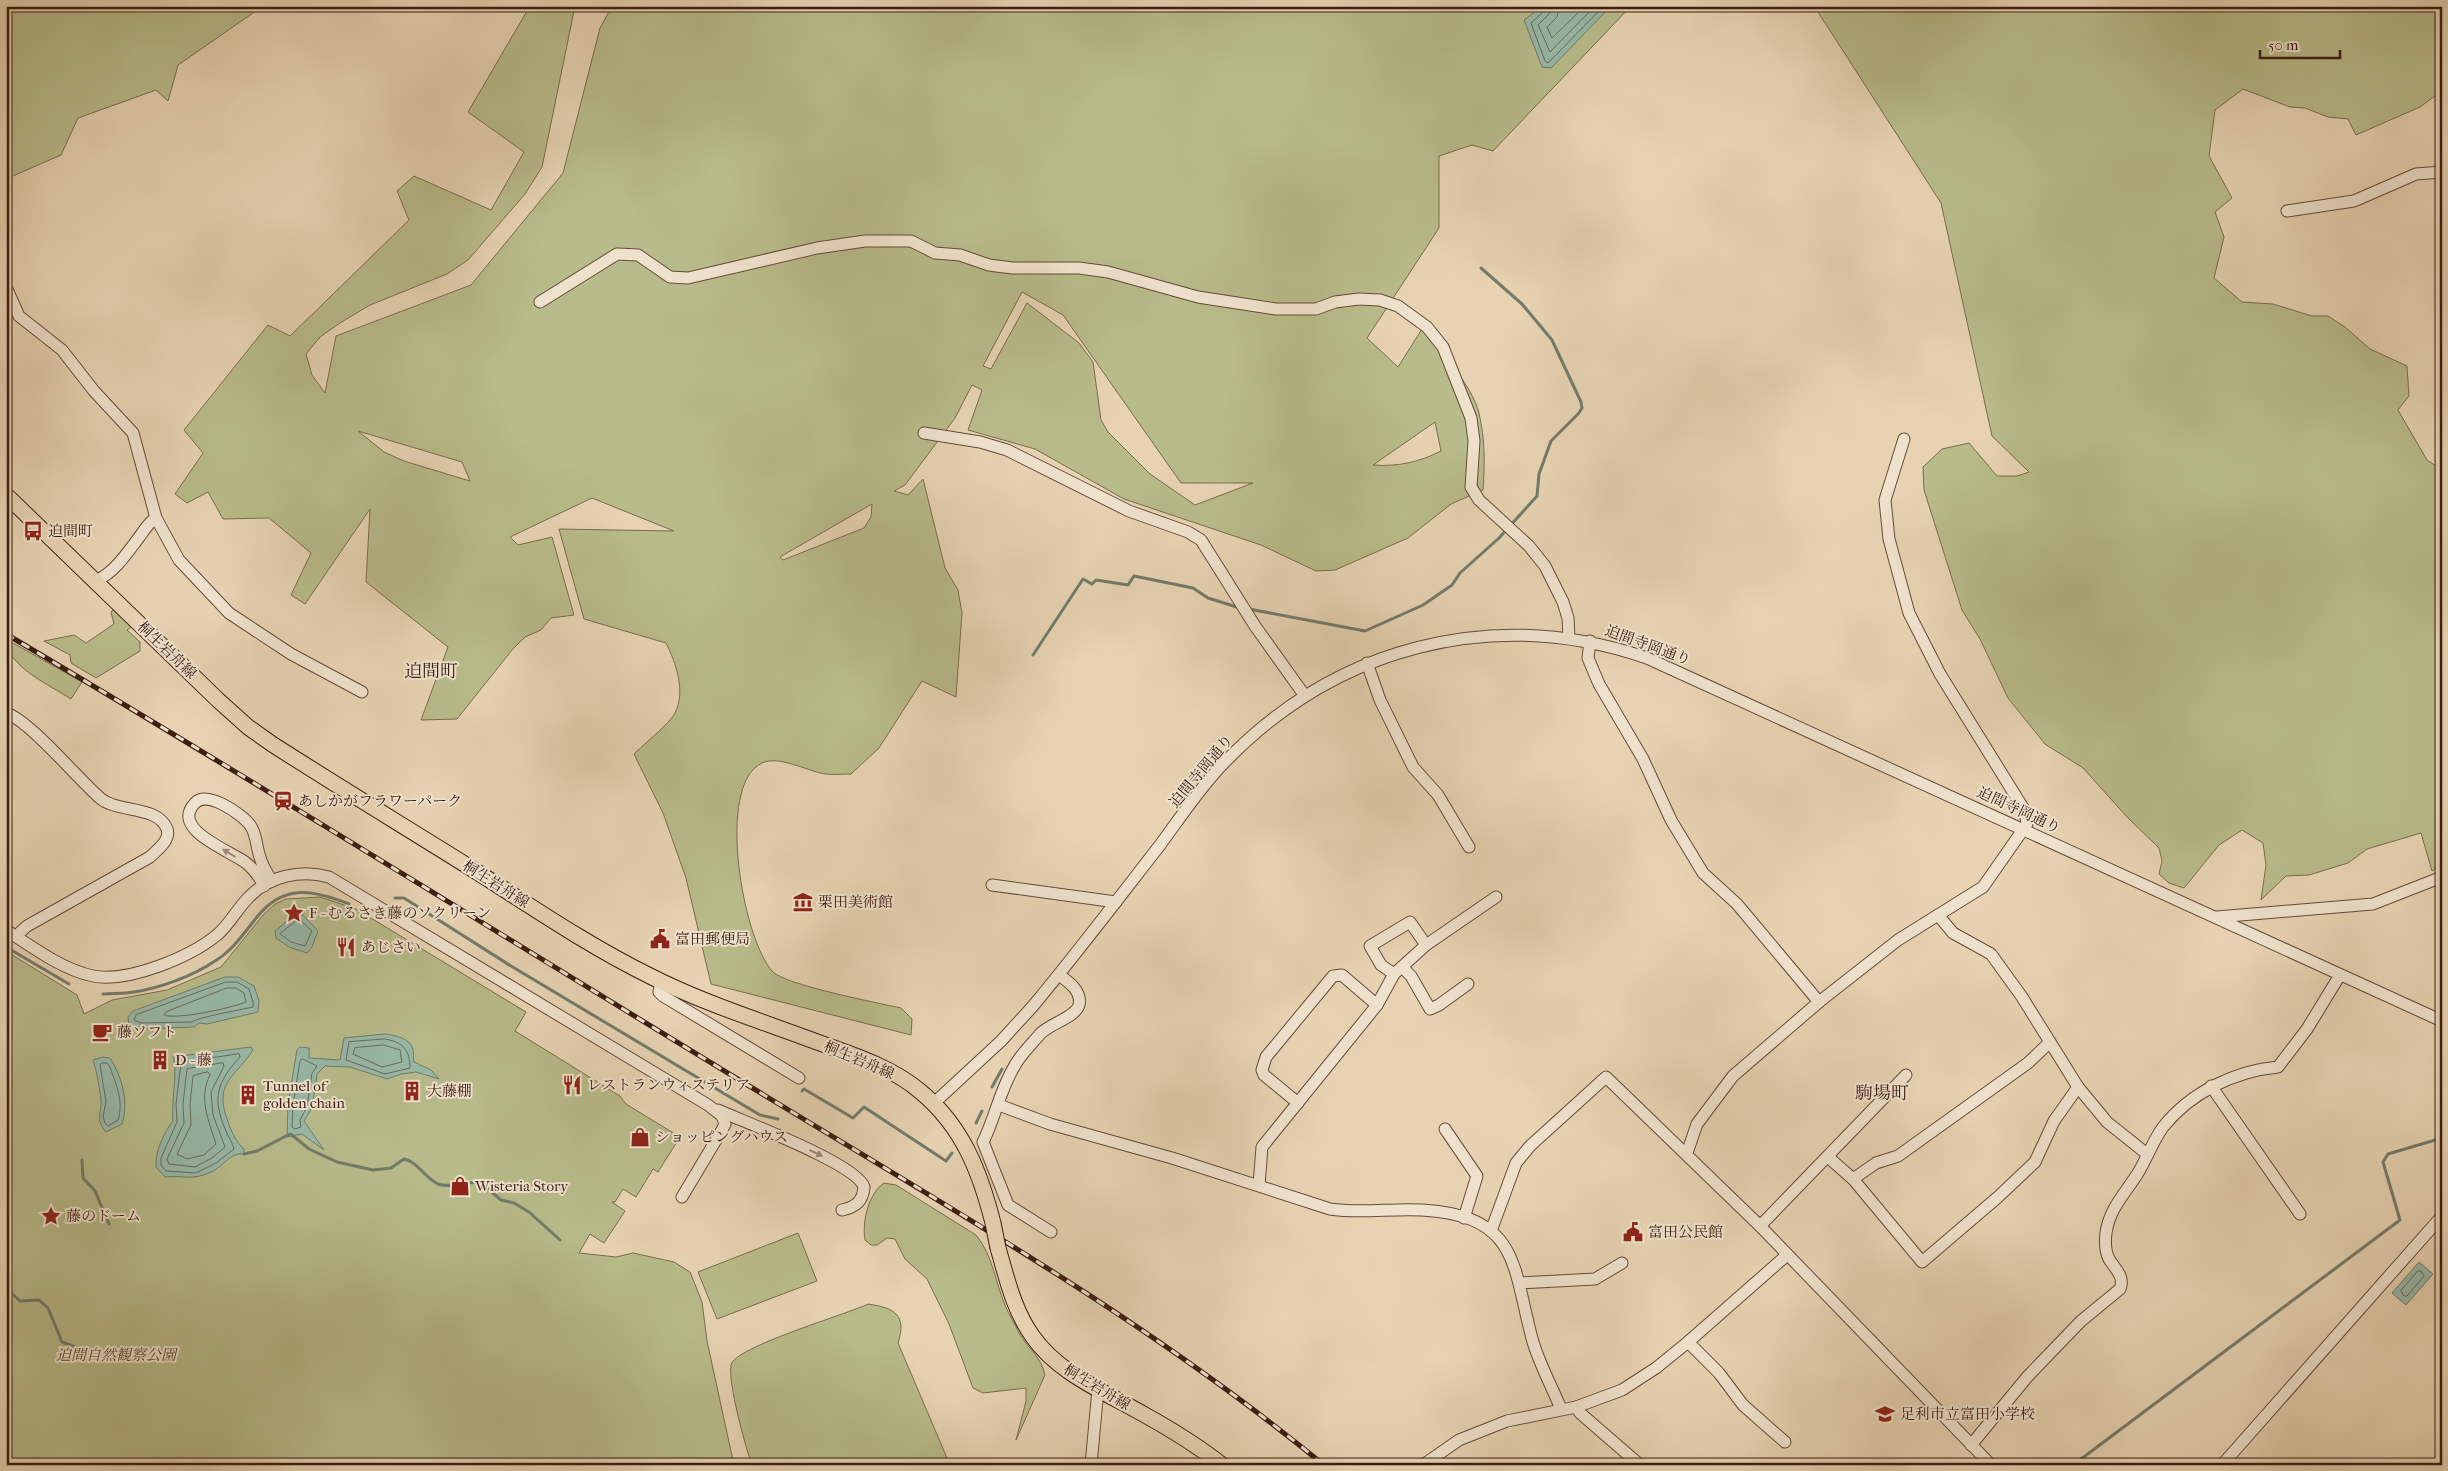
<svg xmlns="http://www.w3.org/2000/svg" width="2448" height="1471" viewBox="0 0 2448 1471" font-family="'IM FELL French Canon','Noto Serif JP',serif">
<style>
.green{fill:#b8bb8a;stroke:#7a6c4e;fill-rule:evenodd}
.water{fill:#97b9a8;stroke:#727b6c}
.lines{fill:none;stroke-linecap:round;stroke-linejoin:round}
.shore{stroke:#696b5c;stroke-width:1}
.stream{stroke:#727b6c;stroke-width:3}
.minor-casing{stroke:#664a39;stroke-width:13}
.major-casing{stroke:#3b1d11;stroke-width:17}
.minor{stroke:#efe2cd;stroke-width:11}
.major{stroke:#e7d3b2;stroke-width:15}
.rail-casing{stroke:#3b1d11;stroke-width:5}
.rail{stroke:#efe2cd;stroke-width:3;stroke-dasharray:9;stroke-linecap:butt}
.major-bridge-casing{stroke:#3b1d11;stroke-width:17;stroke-linecap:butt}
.major-bridge{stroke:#e7d3b2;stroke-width:15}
.oneway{fill:#9e8978}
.labels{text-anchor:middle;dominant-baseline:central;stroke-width:4;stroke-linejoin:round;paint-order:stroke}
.poi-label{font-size:15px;fill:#3b1d11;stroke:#efe2cd;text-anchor:start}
.street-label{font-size:15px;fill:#3b1d11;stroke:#efe2cd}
.park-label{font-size:15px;font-style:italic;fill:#5a442f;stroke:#efe2cd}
.quarter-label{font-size:18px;fill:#3b1d11;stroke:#efe2cd}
</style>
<rect width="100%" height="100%" fill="#e7d3b2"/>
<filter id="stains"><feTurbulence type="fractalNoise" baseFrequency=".004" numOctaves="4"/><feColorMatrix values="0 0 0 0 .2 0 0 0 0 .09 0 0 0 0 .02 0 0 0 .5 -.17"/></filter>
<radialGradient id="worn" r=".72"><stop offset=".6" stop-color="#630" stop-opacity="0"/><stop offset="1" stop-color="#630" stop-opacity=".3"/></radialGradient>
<g class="green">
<polygon points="6,6 263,6 178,65 168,101 156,90 78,118 61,155 6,179"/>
<path d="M530,6H575L542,167L525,194L468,260L447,274L370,305L340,323L320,337L306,354L312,375L325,393L336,336L471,285L563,173L600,28L612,6H1631L1493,151L1472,145L1439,156V228L1367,338L1398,367L1422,329C1440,351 1472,385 1479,413C1485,439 1485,464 1483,490L1451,504L1408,538L1335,570L1316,571L1261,545L1124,499L1035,449L968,430L982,390L972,385L955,418L905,485L894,491L908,495L923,479L945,568L958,590L962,613L956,697L922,681L879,748L851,774C843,774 833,775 825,774C807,771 779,755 762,763C715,785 743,941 773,972C786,985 878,1003 901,1008L912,1019L911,1035L711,984L686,878L663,813L634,754C643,745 670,723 675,713C686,691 676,663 666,643L584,619L559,529L674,531L592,498L510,537L518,545L552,537L574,615L551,618L541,630L525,637L512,650L457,719L421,720L448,647L366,582L370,509L305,604L291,595L311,553L269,518L223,519L208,492L187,503L175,494L203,453L184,430L268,325L290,336L409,220L397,191L414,176L491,210L524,152L468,112ZM1022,292L1063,315L1181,483H1253L1195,505L1150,474L1108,432L1101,420L1093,362L1079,343L1027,303L991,369L983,366ZM1435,422L1441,451C1420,462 1397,467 1373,465ZM358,431L462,462L470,481L404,461L384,452ZM872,504L871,517L864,528L783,560L780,557Z"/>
<polygon points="1804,6 2442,6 2442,91 2420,107 2356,135 2348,119 2328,117 2305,108 2290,107 2243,89 2215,110 2209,156 2232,198 2215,212 2224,237 2214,278 2242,302 2273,304 2312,316 2328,316 2345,327 2370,349 2407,366 2409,396 2398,410 2427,460 2442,470 2442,864 2432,871 2421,833 2367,849 2348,863 2309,875 2286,876 2261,900 2266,865 2263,843 2242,830 2219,845 2184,888 2169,883 2159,874 2162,861 2159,848 2128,818 2083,768 2045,744 2008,698 1980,639 1962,610 1924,490 1923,467 1942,449 1969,443 1997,476 2017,476 2029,472 1992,436 1941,203 1818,12"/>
<polygon points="114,609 132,626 127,630 140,642 140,651 96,678 71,663 70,655 44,641 74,635 86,643 114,624 111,612"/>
<path d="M6,639L82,682L71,699C50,685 6,666 6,639Z"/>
<polygon points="320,897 356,909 526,1012 515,1031 620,1096 626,1104 680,1137 658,1172 653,1169 636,1197 623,1189 615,1202 612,1202 625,1211 604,1243 590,1234 579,1253 616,1257 633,1253 674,1262 690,1272 702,1302 707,1341 734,1465 6,1465 6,951 77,995 84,1014 112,1000 167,990 221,967 264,914 275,904 286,899"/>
<path d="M884,1183L896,1185L976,1235C993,1256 995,1281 1005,1305C1009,1315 1015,1324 1019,1333C1027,1347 1042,1358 1045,1375L1016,1440L1026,1401V1388L983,1393L973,1388L949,1324L927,1279L905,1259L895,1239L887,1238L877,1245H871L865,1240C862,1222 868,1194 884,1183Z"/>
<polygon points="798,1233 817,1281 717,1319 698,1272"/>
<path d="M868,1304C895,1308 907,1315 898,1343L947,1458L941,1465H752C745,1446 728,1383 731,1365C734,1347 848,1314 868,1304Z"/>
</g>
<g class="water">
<polygon points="1543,6 1611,6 1551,68 1542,67 1524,20"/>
<polygon points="299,911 318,931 312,947 307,953 289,947 276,938 275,931"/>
<polygon points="225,977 238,977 254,986 259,1001 258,1012 207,1024 199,1023 194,1027 140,1029 129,1025 128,1017 133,1011"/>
<path d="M385,1034C394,1035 410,1038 413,1049C414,1053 413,1058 414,1062L431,1070L439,1079L416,1072L401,1074L387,1079L350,1067L325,1066L317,1074L312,1108L304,1121L324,1150L302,1134L287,1137L288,1104L297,1050L300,1047L309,1048V1058L340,1060L344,1038Z"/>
<path d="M251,1047L253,1050C234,1079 213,1082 228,1122C232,1133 236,1142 244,1149V1154C230,1152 223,1167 211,1172C192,1181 183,1175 165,1177L156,1167C155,1152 163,1134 173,1121C171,1104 178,1069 173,1057Z"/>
<path d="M103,1057L110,1058C122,1076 129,1103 122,1124L106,1132C95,1120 102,1112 101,1099C99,1085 97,1072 93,1060Z"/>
<polygon points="2419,1262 2433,1274 2406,1305 2392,1293"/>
</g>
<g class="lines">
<g class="shore">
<polyline points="1545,6 1544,11 1531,23 1545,61 1548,63 1604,6"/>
<polyline points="1551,6 1549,14 1538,25 1550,52 1595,6"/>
<polyline points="1559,6 1557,17 1547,27 1552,38 1585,6"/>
<polygon points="299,919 312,931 305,946 291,942 280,934"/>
<path d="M226,982H237L249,989L253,1002V1007C240,1010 199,1017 192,1022L141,1023L134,1020L136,1015Z"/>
<path d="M227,988H236L244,993L246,1002C232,1008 176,1020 164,1015L166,1012Z"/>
<path d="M385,1039C403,1042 410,1050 410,1068L385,1074L346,1060L349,1042Z"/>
<polygon points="384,1045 400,1050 402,1062 382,1067 353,1054 355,1048"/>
<path d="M239,1054L240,1057C216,1083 212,1099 226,1131C228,1137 233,1143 234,1149L216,1163L196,1173L166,1171L161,1165V1158L177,1122L176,1104L181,1063Z"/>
<polygon points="303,1059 317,1066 312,1073 307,1107 300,1120 301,1127 295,1129 292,1127 293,1104 300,1061"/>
<path d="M102,1063H107L110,1067C116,1084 124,1102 118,1120L108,1126L105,1123L103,1117L106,1101L100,1065Z"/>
<polygon points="223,1063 224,1066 211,1092 213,1115 225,1147 212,1158 195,1167 169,1164 167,1159 184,1123 183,1104 187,1069"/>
<path d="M208,1072L210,1075C198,1099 209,1121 216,1144L204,1155L187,1159L177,1154L191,1125L190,1104L193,1076Z"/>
<polygon points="2418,1271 2421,1271 2424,1276 2407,1296 2404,1296 2401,1291"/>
</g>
<g class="stream">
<polyline points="1249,609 1365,631 1423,605 1452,585 1460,573 1499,538 1537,496 1539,474 1551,441 1578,414 1582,408 1581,402 1552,340 1522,304 1481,268"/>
<polyline points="1033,655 1083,579 1092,584 1096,580 1128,585 1134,576 1193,588 1208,598 1240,608"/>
<polyline points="395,898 404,898 511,966 760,1115 778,1119"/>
<polyline points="6,947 69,984"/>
<path d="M103,994C113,993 124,994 134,992C160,988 193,976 215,961C233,950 244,933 257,917C284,883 314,890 349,904"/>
<polyline points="992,1087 1002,1069"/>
<polyline points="802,1091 804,1089 853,1118 864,1107 946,1161 952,1153"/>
<polyline points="976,1123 982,1111"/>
<path d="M292,1135L309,1149L337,1162L373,1170L391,1168L404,1159C417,1161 425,1178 438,1184C451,1189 467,1180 481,1183L501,1200L514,1203L529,1212L560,1240"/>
<polyline points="244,1154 257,1151 290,1134"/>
<polyline points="82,1160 83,1178 95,1191 109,1224"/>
<polyline points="6,1288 20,1301 39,1300 48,1308 62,1342 78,1348"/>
<polyline points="2073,1465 2400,1220 2383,1162 2388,1154 2442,1138"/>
</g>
<defs>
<g id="minor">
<polyline points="2287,211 2354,201 2416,174 2442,172"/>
<polyline points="6,287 19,316 62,350 94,391 133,433 156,518 179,560 229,613 291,654 362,692"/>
<polyline points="540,302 617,254 638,255 670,277 688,278 817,248 865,241 911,241 935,253 960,255 989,265 1012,268 1079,268 1108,272 1198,297 1276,309 1316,309 1335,302 1359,299 1380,300 1398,306 1427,327 1443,347 1471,418 1474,441 1471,487 1479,500 1529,546 1545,566 1563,602 1568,618 1569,638"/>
<polyline points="924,433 980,442 1007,450 1129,511 1188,532 1201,540 1255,626 1305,696"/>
<path d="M96,581C116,571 127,553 140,536C145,529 149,522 156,518"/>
<polyline points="1590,641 1588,658 1599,684 1643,759 1671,820 1703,873 1737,904 1819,1002 1898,940 1983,887 2027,824 2025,811 1940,674 1909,613 1889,539 1885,500 1904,439"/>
<polyline points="1367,663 1380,700 1413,767 1438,795 1469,847"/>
<path d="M6,713C29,720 78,779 100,798C117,813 158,805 167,829C171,840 157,850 150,857L27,926L16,936"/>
<polyline points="992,885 1116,902"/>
<path d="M264,886C259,876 254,869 245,862C228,850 170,829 195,803C207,790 242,814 250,825C257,834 256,847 260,857C262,866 267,873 272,881"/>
<polyline points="1938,915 1953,933 1991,954 2022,997 2078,1087 2107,1122 2147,1154"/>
<polyline points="2217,917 2373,904 2442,877"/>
<path d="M6,930C32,947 63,970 93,976C128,983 190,957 217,935C229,925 237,909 249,897C269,876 301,869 329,877L708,1105L722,1116L725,1124L722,1130L682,1197"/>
<polyline points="1402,967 1411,976 1430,1009 1439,1005 1468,984"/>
<polyline points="1394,974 1381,965 1370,946 1410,922 1426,945"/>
<polyline points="661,981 659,992 663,996 799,1078"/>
<polyline points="2211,1086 2300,1214"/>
<polyline points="1298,1103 1264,1075 1262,1070 1266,1057 1333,976 1342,975 1377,1005"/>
<path d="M933,1104L1001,1041L1033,1006C1077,953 1118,899 1160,845C1180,818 1199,789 1222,765C1334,647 1492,605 1647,658L2442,1021"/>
<path d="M999,1105L1050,1124L1172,1158L1330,1209C1361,1214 1391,1208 1422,1210C1521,1216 1512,1267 1533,1342C1540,1365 1552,1387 1561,1409"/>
<path d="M718,1110C744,1122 857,1164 864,1187C863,1201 856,1207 842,1210"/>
<polyline points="1445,1129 1477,1176 1464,1218"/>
<polyline points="1687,1153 1697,1124 1733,1076 1819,1002"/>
<polyline points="1828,1157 1853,1179 1876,1163 1898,1156 2028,1063 2050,1042"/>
<polyline points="1853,1179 1922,1262 1998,1197 2035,1162 2054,1121 2078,1087"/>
<polyline points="1259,1185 1262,1147 1377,1005 1394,974 1426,945 1496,897"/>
<polyline points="1760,1226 1906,1075"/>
<polyline points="1491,1231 1516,1163 1530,1146 1606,1077 1760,1226 1991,1465"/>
<path d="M1051,1232L1008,1205L983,1142C995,1118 1000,1090 1014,1067C1020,1055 1031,1045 1040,1034C1049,1024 1076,1017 1079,1005C1082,991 1069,982 1059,975"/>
<polyline points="1520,1283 1595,1279 1622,1263"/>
<polyline points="1688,1342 1719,1373 1743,1405 1785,1442"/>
<polyline points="1576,1407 1580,1413 1640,1465"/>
<path d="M1971,1445L2028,1376L2081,1321L2120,1289C2125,1276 2115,1269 2109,1259C2105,1251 2105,1241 2106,1233C2109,1209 2126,1192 2138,1173C2147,1158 2153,1141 2163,1127C2191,1092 2235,1071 2278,1067L2307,1029L2340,975"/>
<polyline points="1091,1465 1098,1389"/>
<polyline points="1423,1465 1459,1440 1507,1421 1576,1407 1622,1390 1656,1368 1688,1342 1787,1255"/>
<polyline points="2222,1465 2442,1216"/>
</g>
<g id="major">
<path d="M6,495L218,700L248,727L272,744C339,787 407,828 474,870C532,907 589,946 650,976C703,1003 761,1021 817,1042C853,1055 892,1067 921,1092C963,1127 980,1172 993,1223"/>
<path d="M998,1248C1007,1279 1014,1311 1033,1337C1059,1374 1107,1393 1145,1415C1172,1430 1198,1446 1222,1465"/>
</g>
</defs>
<use href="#minor" class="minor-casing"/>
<use href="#major" class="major-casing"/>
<use href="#minor" class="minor"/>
<use href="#major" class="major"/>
<defs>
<path id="rail" d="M6,634C251,779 493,930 736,1078C936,1200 1142,1316 1324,1465"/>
</defs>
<use href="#rail" class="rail-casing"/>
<use href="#rail" class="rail"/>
<defs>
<polyline id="major-bridge" points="993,1223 998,1248"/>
</defs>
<use href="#major-bridge" class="major-bridge-casing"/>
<use href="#major-bridge" class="major-bridge"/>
</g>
<defs><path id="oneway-solid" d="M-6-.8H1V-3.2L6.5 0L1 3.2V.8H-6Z" transform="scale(1.25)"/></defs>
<g class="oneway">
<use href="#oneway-solid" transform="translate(229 853) rotate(-148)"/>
<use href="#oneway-solid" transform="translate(816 1153) rotate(25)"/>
</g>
<defs>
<symbol id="bus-bare" viewBox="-9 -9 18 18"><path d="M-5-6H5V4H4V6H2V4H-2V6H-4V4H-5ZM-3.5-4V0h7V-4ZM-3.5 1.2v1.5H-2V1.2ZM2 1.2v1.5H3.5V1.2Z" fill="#8f2418" stroke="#efe2cd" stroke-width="2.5" paint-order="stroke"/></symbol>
<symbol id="station-bare" viewBox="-9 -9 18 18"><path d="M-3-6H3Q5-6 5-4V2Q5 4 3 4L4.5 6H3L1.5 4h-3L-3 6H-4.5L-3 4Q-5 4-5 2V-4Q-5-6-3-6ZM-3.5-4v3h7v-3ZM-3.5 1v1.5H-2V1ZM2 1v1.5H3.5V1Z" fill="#8f2418" stroke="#efe2cd" stroke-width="2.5" paint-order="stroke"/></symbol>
<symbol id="museum-bare" viewBox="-9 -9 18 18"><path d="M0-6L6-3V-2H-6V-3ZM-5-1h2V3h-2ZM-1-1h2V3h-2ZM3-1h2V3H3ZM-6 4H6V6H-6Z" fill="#8f2418" stroke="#efe2cd" stroke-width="2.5" paint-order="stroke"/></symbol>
<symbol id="sight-bare" viewBox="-9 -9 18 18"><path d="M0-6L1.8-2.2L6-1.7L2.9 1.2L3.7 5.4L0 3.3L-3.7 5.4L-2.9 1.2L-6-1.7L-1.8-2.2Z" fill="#8f2418" stroke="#efe2cd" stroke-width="2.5" paint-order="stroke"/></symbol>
<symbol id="civic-bare" viewBox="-9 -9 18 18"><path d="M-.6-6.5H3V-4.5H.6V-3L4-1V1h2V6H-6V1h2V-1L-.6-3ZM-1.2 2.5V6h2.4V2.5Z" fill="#8f2418" stroke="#efe2cd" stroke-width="2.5" paint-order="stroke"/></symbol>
<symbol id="restaurant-bare" viewBox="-9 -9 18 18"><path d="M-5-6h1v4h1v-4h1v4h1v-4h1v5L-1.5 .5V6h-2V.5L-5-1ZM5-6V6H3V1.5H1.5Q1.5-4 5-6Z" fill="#8f2418" stroke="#efe2cd" stroke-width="2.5" paint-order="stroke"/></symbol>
<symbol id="cafe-bare" viewBox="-9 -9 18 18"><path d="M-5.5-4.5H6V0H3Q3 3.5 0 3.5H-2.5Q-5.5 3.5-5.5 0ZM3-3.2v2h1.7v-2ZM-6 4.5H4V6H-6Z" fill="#8f2418" stroke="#efe2cd" stroke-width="2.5" paint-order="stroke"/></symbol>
<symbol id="building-bare" viewBox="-9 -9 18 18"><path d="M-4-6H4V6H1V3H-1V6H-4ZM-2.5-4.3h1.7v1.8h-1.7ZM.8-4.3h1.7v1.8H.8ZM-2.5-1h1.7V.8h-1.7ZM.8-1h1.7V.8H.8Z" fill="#8f2418" stroke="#efe2cd" stroke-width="2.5" paint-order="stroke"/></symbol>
<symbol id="shop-bare" viewBox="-9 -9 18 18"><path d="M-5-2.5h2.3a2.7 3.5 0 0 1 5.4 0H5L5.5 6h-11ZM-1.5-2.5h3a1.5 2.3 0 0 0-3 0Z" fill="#8f2418" stroke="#efe2cd" stroke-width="2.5" paint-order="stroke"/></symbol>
<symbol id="school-bare" viewBox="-9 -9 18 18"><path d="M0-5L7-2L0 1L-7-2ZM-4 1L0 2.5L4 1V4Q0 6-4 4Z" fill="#8f2418" stroke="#efe2cd" stroke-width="2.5" paint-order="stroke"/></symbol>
</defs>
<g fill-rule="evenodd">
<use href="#bus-bare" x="19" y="517" width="28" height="28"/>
<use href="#station-bare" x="269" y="787" width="28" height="28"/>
<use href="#museum-bare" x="789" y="888" width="28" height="28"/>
<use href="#sight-bare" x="280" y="899" width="28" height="28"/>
<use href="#civic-bare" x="646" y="925" width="28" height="28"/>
<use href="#restaurant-bare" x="332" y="933" width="28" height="28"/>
<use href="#cafe-bare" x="88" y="1018" width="28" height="28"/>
<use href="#building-bare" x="146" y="1046" width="28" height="28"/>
<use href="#restaurant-bare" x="558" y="1071" width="28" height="28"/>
<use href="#building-bare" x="398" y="1077" width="28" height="28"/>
<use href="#building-bare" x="234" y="1081" width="28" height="28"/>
<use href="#shop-bare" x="626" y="1123" width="28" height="28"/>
<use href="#shop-bare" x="446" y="1172" width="28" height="28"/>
<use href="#sight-bare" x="37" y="1202" width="28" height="28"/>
<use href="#civic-bare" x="1619" y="1218" width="28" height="28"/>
<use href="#school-bare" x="1871" y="1400" width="28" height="28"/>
</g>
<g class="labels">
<g class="poi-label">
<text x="48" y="531">迫間町</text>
<text x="298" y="801">あしかがフラワーパーク</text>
<text x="818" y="902">栗田美術館</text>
<text x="309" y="913">F - むるさき藤のソクリーン</text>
<text x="675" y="939">富田郵便局</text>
<text x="361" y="947">あじさい</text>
<text x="117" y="1032">藤ソフト</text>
<text x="175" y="1060">D - 藤</text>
<text x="587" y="1085">レストランウィステリア</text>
<text x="263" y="1086">Tunnel of<tspan x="263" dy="17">golden chain</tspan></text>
<text x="427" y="1091">大藤棚</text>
<text x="655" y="1137">ショッピングハウス</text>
<text x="475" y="1186">Wisteria Story</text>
<text x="66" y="1216">藤のドーム</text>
<text x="1648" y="1232">富田公民館</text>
<text x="1900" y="1414">足利市立富田小学校</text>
</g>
<g class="street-label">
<text transform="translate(1648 645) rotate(20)">迫間寺岡通り</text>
<text transform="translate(167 650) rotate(44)">桐生岩舟線</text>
<text transform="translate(1201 771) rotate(-50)">迫間寺岡通り</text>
<text transform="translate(2019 810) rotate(25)">迫間寺岡通り</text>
<text transform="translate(496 884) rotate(32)">桐生岩舟線</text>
<text transform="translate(859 1060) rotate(23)">桐生岩舟線</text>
<text transform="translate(1097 1387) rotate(31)">桐生岩舟線</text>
</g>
<g class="park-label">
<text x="116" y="1355">迫間自然観察公園</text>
</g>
<g class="quarter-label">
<text x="431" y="671">迫間町</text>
<text x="1882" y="1093">駒場町</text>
</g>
</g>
<rect width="2448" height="1471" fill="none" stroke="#e7d3b2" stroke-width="25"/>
<rect x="8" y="8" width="2433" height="1456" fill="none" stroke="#3b1d11" stroke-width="2.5"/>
<rect x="12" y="12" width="2423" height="1446" fill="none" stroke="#3b1d11"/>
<path d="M2260 50v8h80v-8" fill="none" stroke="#3b1d11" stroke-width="2.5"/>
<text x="2268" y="50" font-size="15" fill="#3b1d11" stroke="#efe2cd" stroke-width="4" paint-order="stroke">50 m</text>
<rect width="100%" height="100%" filter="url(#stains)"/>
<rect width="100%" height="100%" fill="url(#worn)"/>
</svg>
